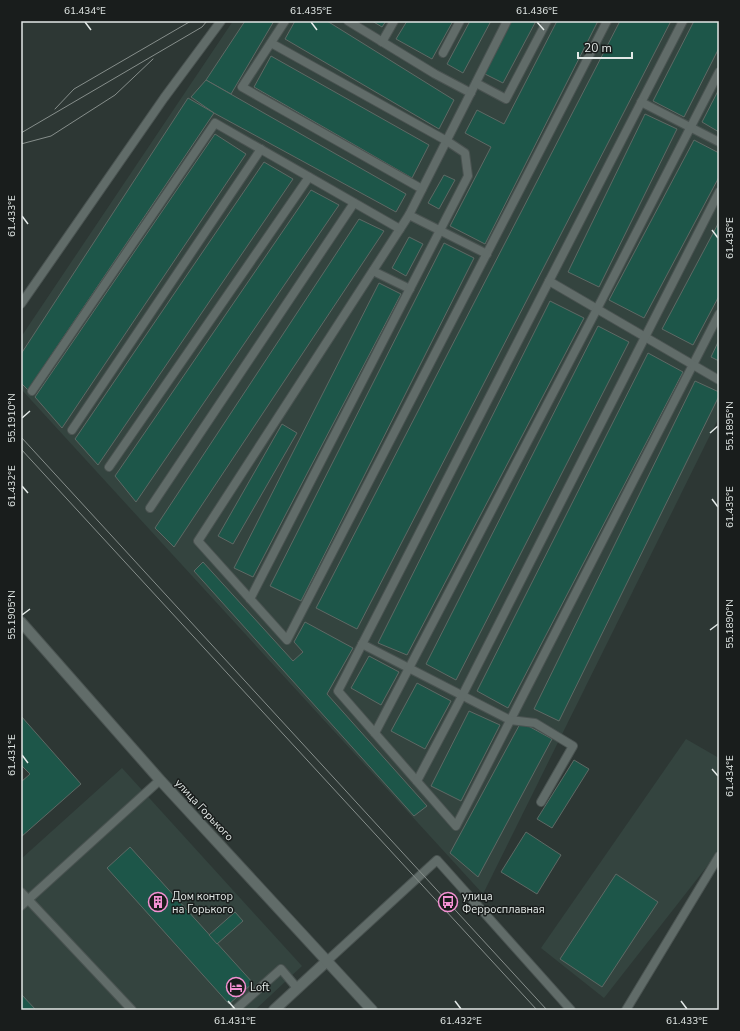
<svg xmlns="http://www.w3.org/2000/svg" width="740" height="1031" viewBox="0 0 740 1031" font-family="'Nunito Sans',sans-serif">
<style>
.built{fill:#34443f}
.building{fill:#1d5649;stroke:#5e6965}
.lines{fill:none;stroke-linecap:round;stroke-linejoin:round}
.service-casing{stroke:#4a5351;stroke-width:10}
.minor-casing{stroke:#4a5351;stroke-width:12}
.tertiary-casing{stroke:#4a5351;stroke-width:12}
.service{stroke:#616c69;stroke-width:8}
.minor{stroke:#616c69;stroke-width:10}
.tertiary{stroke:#616c69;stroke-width:10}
.tram{stroke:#868e8b;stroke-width:1}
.ticks{fill:none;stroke:#e2e8e6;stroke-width:1.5}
.labels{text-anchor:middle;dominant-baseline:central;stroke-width:3;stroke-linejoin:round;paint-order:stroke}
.street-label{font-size:11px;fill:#e2e8e6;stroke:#191d1c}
.poi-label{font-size:11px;fill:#e2e8e6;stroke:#191d1c;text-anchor:start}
.neatline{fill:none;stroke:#e2e8e6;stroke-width:1.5}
.ticks-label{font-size:10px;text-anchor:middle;fill:#e2e8e6}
</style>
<rect width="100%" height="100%" fill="#2d3734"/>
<g class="built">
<polygon points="233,21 719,21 719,417 483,894 21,389 21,337"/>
<polygon points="686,739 719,758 719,851 604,998 541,948"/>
<polygon points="122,768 302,966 255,1010 21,1010 21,859"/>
</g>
<g class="building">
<polygon points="245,21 274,21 231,94 206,80"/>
<polygon points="295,21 327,21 454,100 439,129 285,39"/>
<polygon points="372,21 386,21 382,27"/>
<polygon points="407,21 453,21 432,59 396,39"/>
<polygon points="470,21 491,21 463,73 447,64"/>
<polygon points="510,21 536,21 503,83 483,73"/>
<polygon points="557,21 598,21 485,244 450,226 491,147 465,133 477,110 504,124"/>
<polygon points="620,21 671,21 357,629 316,608"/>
<polygon points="694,21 719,21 719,48 684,117 653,101"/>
<polygon points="271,56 429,145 412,178 254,87"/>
<polygon points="206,80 406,194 396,212 214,113 191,97"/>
<polygon points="719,89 719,132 702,122"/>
<polygon points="188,98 214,113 28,390 21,383 21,354"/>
<polygon points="645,114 677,129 599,287 568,272"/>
<polygon points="215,134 246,154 62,428 35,397"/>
<polygon points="694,140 719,153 719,177 644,318 609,300"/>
<polygon points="264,162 293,179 98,465 75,439"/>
<polygon points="444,175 455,180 439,209 428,203"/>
<polygon points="311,190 339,205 136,502 115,476"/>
<polygon points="359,219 384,231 174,547 155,528"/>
<polygon points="719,222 719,296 693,345 662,329"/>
<polygon points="409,237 423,244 406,276 392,268"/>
<polygon points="444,243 474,258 301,601 270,586"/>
<polygon points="379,283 401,294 253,577 234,568"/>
<polygon points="550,301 584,318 407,655 378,643"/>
<polygon points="598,326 629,342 456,680 426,664"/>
<polygon points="719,340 719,361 711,357"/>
<polygon points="648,353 683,372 508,708 477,691"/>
<polygon points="695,381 719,392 719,396 559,721 534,709"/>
<polygon points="282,424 297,433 233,544 218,536"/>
<polygon points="203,562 293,661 303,652 294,642 305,622 353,648 327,694 427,806 414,816 194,571"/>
<polygon points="369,656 399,672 381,705 351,688"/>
<polygon points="417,683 451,701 425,749 391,731"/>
<polygon points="469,711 500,725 461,801 431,786"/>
<polygon points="21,716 81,784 21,837 21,782 30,774 21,765"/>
<polygon points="521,722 552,739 478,877 450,853"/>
<polygon points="574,760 589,769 552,828 537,819"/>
<polygon points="526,832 561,855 537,894 501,872"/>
<polygon points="130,847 253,983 229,1004 107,868"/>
<polygon points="616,874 658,902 602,987 560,959"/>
<polygon points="235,912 243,921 217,944 209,935"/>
<polygon points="21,994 36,1010 21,1010"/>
</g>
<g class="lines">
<defs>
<g id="service">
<polyline points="285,21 242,87 422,189"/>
<polyline points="348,21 435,74 471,93"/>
<polyline points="507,21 409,215 198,541 287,640 607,21"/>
<polyline points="683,21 338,691 456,826 719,314"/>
<polyline points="382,42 394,21"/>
<polyline points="443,53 460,21"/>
<polyline points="476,83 506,99 547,21"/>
<polyline points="641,102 719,142"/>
<polyline points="409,215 487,254"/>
<polyline points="373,271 410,289"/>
<polyline points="549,281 719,380"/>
<polyline points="21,304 164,98 221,21"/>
<polyline points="32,391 215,123 400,229"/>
<polyline points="72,430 261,149"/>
<polyline points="109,467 309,177"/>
<polyline points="150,508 354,203"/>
<polyline points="250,599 468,176 465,153 447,141 271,43"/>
<polyline points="362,644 510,720 535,723 573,746 541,802"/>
<polyline points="375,733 597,309 719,72"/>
<polyline points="417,781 462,696 719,192"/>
<polyline points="21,892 132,1010"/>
<polyline points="21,906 160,780"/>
<polyline points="327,961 437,860 571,1010"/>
<polyline points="235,1010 281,969 297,988"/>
<polyline points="626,1010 719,856"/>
</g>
<polyline id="minor" points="274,1010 327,961"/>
<polyline id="tertiary" points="21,622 160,780 372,1010"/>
</defs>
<use href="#service" class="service-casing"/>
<use href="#minor" class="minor-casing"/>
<use href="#tertiary" class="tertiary-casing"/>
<use href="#service" class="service"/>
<use href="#minor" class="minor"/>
<use href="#tertiary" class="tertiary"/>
<g class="tram">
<polyline points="55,109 74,89 191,21"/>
<polyline points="21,133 202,27 207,21"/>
<polyline points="21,144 51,136 115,95 153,59"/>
<polyline points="21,437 547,1010"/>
<polyline points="21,449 537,1010"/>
</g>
</g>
<path class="ticks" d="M85,22L91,30M311,22L317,30M537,22L544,30M22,216L28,224M712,230L718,238M22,418L30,411M710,433L718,426M22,486L28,493M712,499L718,507M22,615L30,609M710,630L718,624M22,755L28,763M712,769L718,776M228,1001L235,1009M455,1001L461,1009M681,1001L687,1009"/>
<defs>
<symbol id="building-ring" viewBox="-11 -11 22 22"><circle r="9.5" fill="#191d1c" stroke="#f491d3" stroke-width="1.5"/><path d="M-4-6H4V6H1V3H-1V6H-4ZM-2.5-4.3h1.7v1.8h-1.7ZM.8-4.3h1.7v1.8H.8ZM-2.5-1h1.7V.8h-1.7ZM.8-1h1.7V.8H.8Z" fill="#f491d3"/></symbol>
<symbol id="bus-ring" viewBox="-11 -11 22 22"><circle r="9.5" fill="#191d1c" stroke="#f491d3" stroke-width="1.5"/><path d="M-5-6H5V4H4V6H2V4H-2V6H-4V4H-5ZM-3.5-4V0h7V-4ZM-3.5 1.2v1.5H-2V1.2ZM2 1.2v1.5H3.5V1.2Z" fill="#f491d3"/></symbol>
<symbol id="hotel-ring" viewBox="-11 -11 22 22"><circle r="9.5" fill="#191d1c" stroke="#f491d3" stroke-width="1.5"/><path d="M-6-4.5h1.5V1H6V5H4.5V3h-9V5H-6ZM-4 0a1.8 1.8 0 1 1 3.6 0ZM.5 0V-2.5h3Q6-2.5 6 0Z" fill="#f491d3"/></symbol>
</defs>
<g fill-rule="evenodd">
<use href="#building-ring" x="147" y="891" width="22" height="22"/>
<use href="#bus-ring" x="437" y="891" width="22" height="22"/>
<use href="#hotel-ring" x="225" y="976" width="22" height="22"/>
</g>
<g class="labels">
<g class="street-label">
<text transform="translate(204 810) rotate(47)">улица Горького</text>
</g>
<g class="poi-label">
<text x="172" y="896">Дом контор<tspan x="172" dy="13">на Горького</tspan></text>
<text x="462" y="896">улица<tspan x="462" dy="13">Ферросплавная</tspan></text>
<text x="250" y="987">Loft</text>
</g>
</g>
<rect width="740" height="1031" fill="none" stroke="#191d1c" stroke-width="44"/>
<path d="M578 52v6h54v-6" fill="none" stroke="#e2e8e6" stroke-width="2"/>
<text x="584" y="52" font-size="12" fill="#e2e8e6" stroke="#191d1c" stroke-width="3" paint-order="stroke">20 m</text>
<rect x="22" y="22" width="696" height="987" class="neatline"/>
<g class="ticks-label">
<text x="85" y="14">61.434°E</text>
<text x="311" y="14">61.435°E</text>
<text x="537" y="14">61.436°E</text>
<text transform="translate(11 216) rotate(-90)" y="4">61.433°E</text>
<text transform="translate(729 238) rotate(-90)" y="4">61.436°E</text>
<text transform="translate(11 418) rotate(-90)" y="4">55.1910°N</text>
<text transform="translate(729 426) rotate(-90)" y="4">55.1895°N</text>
<text transform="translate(11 486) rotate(-90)" y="4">61.432°E</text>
<text transform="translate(729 507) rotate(-90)" y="4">61.435°E</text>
<text transform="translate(11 615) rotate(-90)" y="4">55.1905°N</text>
<text transform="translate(729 624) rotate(-90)" y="4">55.1890°N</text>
<text transform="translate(11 755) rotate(-90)" y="4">61.431°E</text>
<text transform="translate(729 776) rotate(-90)" y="4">61.434°E</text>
<text x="235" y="1024">61.431°E</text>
<text x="461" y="1024">61.432°E</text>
<text x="687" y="1024">61.433°E</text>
</g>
</svg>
